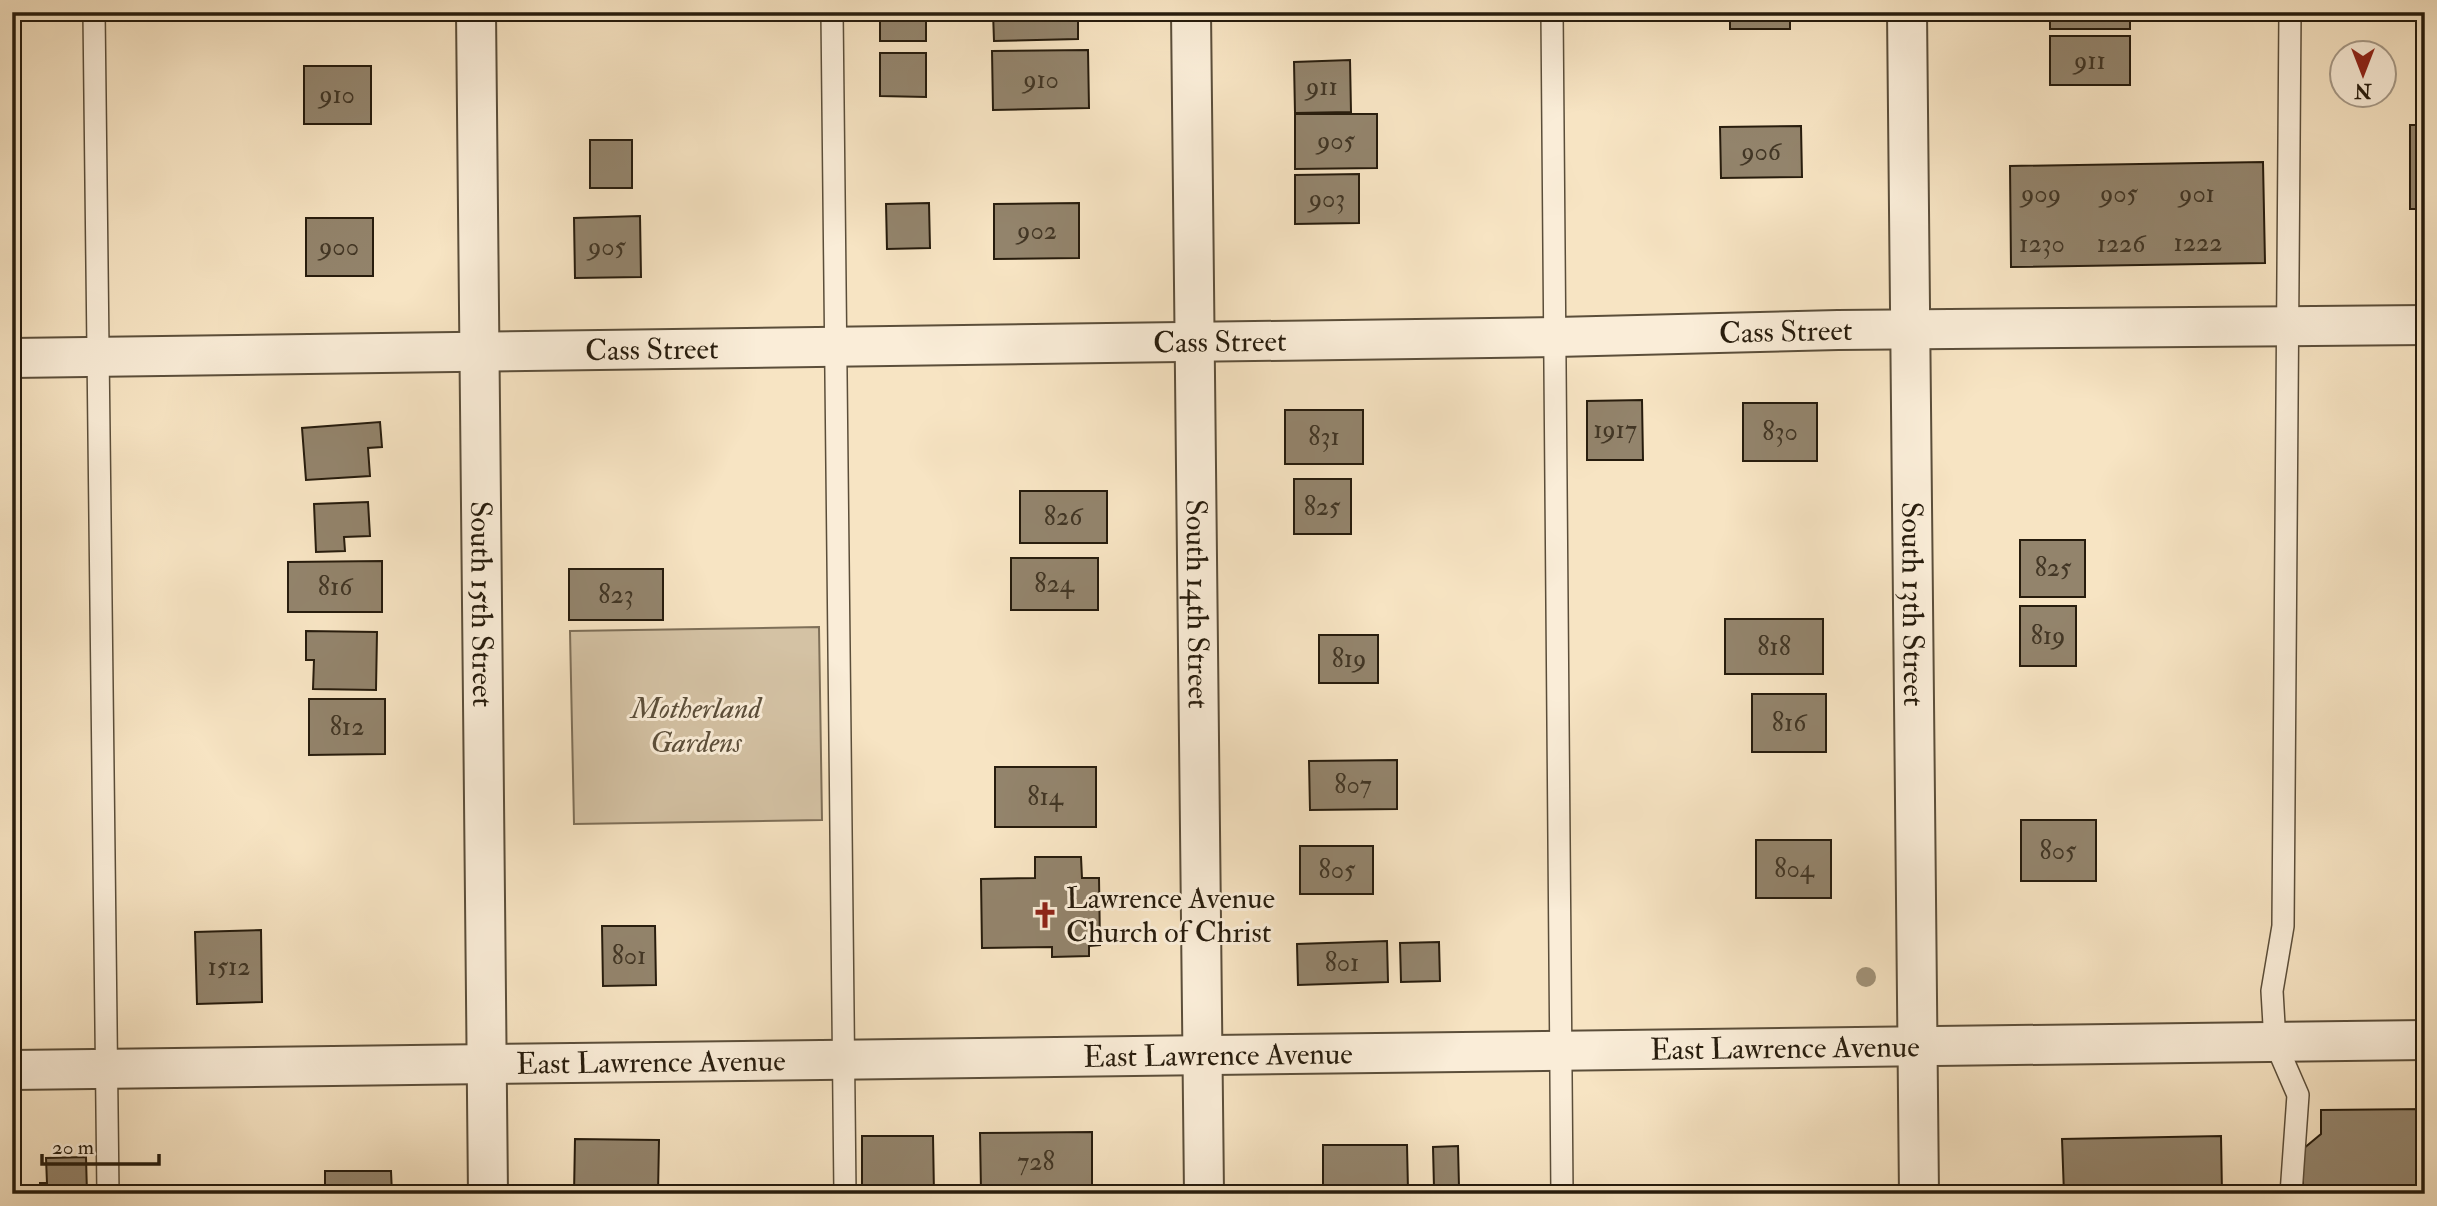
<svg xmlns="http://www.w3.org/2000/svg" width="2437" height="1206" viewBox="0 0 2437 1206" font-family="'IM FELL Double Pica',serif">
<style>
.green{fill:#d4c2a4;stroke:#7e6f58;stroke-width:2}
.building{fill:#93846c;stroke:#271c0d;stroke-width:2}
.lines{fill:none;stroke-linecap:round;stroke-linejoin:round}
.service-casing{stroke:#5b4e3a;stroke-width:24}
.minor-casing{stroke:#5b4e3a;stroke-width:42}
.service{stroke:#faedd8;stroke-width:21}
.minor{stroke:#faedd8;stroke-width:38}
.tree{fill:#a19278}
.labels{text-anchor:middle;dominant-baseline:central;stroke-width:6;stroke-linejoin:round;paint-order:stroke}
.number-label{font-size:26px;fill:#423625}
.street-label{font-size:30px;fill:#271c0d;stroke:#faedd8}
.park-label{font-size:30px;font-style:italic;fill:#5b4e3a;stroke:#faedd8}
.poi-label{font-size:30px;fill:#271c0d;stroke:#faedd8;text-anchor:start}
</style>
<rect width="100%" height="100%" fill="#f7e4c3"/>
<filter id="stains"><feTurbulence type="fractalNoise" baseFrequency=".00286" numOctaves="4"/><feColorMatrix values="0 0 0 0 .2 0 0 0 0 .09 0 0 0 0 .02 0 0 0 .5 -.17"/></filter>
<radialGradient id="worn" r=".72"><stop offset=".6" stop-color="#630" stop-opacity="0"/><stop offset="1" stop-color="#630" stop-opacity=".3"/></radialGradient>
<polygon class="green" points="819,627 822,820 574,824 570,631"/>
<g class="building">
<rect x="880" y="12" width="46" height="29"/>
<polygon points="993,12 1078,12 1078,39 994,41"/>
<rect x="1730" y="12" width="60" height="17"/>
<rect x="2050" y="12" width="80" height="17"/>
<rect x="2050" y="36" width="80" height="49"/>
<polygon points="1088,50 1089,108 993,110 992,51"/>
<polygon points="880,53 926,53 926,97 880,96"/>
<polygon points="1350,60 1351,112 1295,113 1294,62"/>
<rect x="304" y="66" width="67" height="58"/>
<polygon points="1295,114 1377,114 1377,168 1295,169"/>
<rect x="2410" y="125" width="15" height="84"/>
<polygon points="1801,126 1802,177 1721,178 1720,127"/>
<rect x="590" y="140" width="42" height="48"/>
<polygon points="2263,162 2265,263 2011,267 2010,166"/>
<polygon points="1359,174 1359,223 1295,224 1295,175"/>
<polygon points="929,203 930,248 887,249 886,204"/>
<polygon points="1079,203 1079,258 994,259 994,204"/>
<polygon points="640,216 641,277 575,278 574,218"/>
<rect x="306" y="218" width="67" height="58"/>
<polygon points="1642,400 1643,460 1587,460 1587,401"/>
<rect x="1743" y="403" width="74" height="58"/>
<rect x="1285" y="410" width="78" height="54"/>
<polygon points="380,422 382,447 368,448 370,476 306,480 302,428"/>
<rect x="1294" y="479" width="57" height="55"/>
<rect x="1020" y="491" width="87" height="52"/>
<polygon points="368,502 370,536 344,537 345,551 316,552 314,504"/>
<rect x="2020" y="540" width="65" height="57"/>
<rect x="1011" y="558" width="87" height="52"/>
<polygon points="382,561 382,612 288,612 288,562"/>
<rect x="569" y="569" width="94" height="51"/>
<rect x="2020" y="606" width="56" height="60"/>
<rect x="1725" y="619" width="98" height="55"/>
<polygon points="306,631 377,632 376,690 313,689 314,660 306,660"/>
<rect x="1319" y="635" width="59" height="48"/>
<rect x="1752" y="694" width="74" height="58"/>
<polygon points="309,699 385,699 385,754 309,755"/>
<polygon points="1397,760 1397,809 1310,810 1309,761"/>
<rect x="995" y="767" width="101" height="60"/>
<rect x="2021" y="820" width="75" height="61"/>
<rect x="1756" y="840" width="75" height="58"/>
<rect x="1300" y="846" width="73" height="48"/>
<polygon points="1035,857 1081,857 1082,878 1099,878 1100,945 1089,946 1089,956 1052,957 1052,947 982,948 981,879 1035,878"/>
<polygon points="602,926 655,926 656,985 603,986"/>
<polygon points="261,930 262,1002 197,1004 195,932"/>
<polygon points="1387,941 1388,982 1298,985 1297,944"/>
<polygon points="1439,942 1440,981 1401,982 1400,943"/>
<polygon points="2425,1109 2425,1194 2303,1194 2303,1149 2321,1134 2321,1110"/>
<polygon points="1092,1132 1092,1192 981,1192 980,1133"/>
<polygon points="862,1136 933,1136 934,1194 862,1194"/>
<polygon points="2221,1136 2222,1194 2064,1194 2062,1139"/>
<polygon points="575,1139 659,1140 658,1194 574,1194"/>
<polygon points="1323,1145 1407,1145 1408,1190 1323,1190"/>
<polygon points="1458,1146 1459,1187 1434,1188 1433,1147"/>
<polygon points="86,1157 87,1194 40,1194 40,1183 47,1183 46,1158"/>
<polygon points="325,1171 391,1171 392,1194 325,1194"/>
</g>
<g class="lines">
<defs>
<g id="service">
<polyline points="94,12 108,1194"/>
<polyline points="832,12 845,1194"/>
<polyline points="1552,12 1562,1194"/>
<polyline points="2290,12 2283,926 2272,991 2275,1042 2298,1095 2291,1194"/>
</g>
<g id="minor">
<path id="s1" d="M476,12L488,1194"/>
<path id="s2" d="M1191,12L1204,1194"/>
<path id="s3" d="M1907,12L1919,1194"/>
<path id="s4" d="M12,358L1556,337L1838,330L2425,325"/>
<path id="s5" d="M12,1070L2425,1040"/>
</g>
</defs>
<use href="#service" class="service-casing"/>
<use href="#minor" class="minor-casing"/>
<use href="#service" class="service"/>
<use href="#minor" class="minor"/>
</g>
<circle class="tree" cx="1866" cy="977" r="10"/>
<defs>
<symbol id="church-bare" viewBox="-9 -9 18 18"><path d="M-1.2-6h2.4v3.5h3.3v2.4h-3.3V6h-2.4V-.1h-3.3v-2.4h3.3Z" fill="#8f2418" stroke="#faedd8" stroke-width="2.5" paint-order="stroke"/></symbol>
</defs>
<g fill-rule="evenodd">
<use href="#church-bare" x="1026" y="896" width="38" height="38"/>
</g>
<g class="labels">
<g class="number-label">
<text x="2090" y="61">911</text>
<text x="1041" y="80">910</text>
<text x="1322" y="87">911</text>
<text x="337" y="95">910</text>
<text x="1336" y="141">905</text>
<text x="1761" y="152">906</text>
<text x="2041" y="194">909</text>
<text x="2119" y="194">905</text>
<text x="2197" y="194">901</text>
<text x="1327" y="199">903</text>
<text x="1037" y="231">902</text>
<text x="2198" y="243">1222</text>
<text x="2042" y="244">1230</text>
<text x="2121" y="244">1226</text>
<text x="339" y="247">900</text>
<text x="607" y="247">905</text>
<text x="1615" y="430">1917</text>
<text x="1780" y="432">830</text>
<text x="1324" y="437">831</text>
<text x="1322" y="507">825</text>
<text x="1063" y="517">826</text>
<text x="2053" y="568">825</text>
<text x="1054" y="584">824</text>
<text x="335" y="587">816</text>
<text x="616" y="595">823</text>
<text x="2048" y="636">819</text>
<text x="1774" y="647">818</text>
<text x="1349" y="659">819</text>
<text x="1789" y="723">816</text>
<text x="347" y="727">812</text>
<text x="1353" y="785">807</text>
<text x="1045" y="797">814</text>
<text x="2058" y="851">805</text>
<text x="1794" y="869">804</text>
<text x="1337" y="870">805</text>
<text x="629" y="956">801</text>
<text x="1342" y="963">801</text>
<text x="229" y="967">1512</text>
<text x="1036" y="1162">728</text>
</g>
<g class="street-label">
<text stroke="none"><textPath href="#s4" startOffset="1774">Cass Street</textPath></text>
<text stroke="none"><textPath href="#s4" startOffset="1208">Cass Street</textPath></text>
<text stroke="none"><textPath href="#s4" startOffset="640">Cass Street</textPath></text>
<text stroke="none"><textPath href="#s1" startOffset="592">South 15th Street</textPath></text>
<text stroke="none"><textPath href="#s2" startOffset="592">South 14th Street</textPath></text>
<text stroke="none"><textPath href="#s3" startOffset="592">South 13th Street</textPath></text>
<text stroke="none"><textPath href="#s5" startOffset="1773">East Lawrence Avenue</textPath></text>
<text stroke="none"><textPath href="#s5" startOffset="1206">East Lawrence Avenue</textPath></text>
<text stroke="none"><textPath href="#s5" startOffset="639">East Lawrence Avenue</textPath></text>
</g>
<g class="park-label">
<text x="696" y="708">Motherland<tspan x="696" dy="34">Gardens</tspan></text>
</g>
<g class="poi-label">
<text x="1066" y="898">Lawrence Avenue<tspan x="1066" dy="34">Church of Christ</tspan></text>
</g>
</g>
<rect width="2437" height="1206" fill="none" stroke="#f7e4c3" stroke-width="42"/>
<rect x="14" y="14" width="2409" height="1178" fill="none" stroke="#271c0d" stroke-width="3.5"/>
<rect x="21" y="21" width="2395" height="1164" fill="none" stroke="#271c0d" stroke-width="2"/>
<g transform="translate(2363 74) rotate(180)"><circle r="33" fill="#faedd8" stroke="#a69987" stroke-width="2"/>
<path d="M0-5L12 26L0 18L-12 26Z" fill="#8f2418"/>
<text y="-10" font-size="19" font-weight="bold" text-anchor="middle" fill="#271c0d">N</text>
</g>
<path d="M42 1154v10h117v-10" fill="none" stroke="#271c0d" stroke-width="3.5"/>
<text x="52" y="1154" font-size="21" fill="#271c0d" stroke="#faedd8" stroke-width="5" paint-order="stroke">20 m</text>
<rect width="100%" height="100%" filter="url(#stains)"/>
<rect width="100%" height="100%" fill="url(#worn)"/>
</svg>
